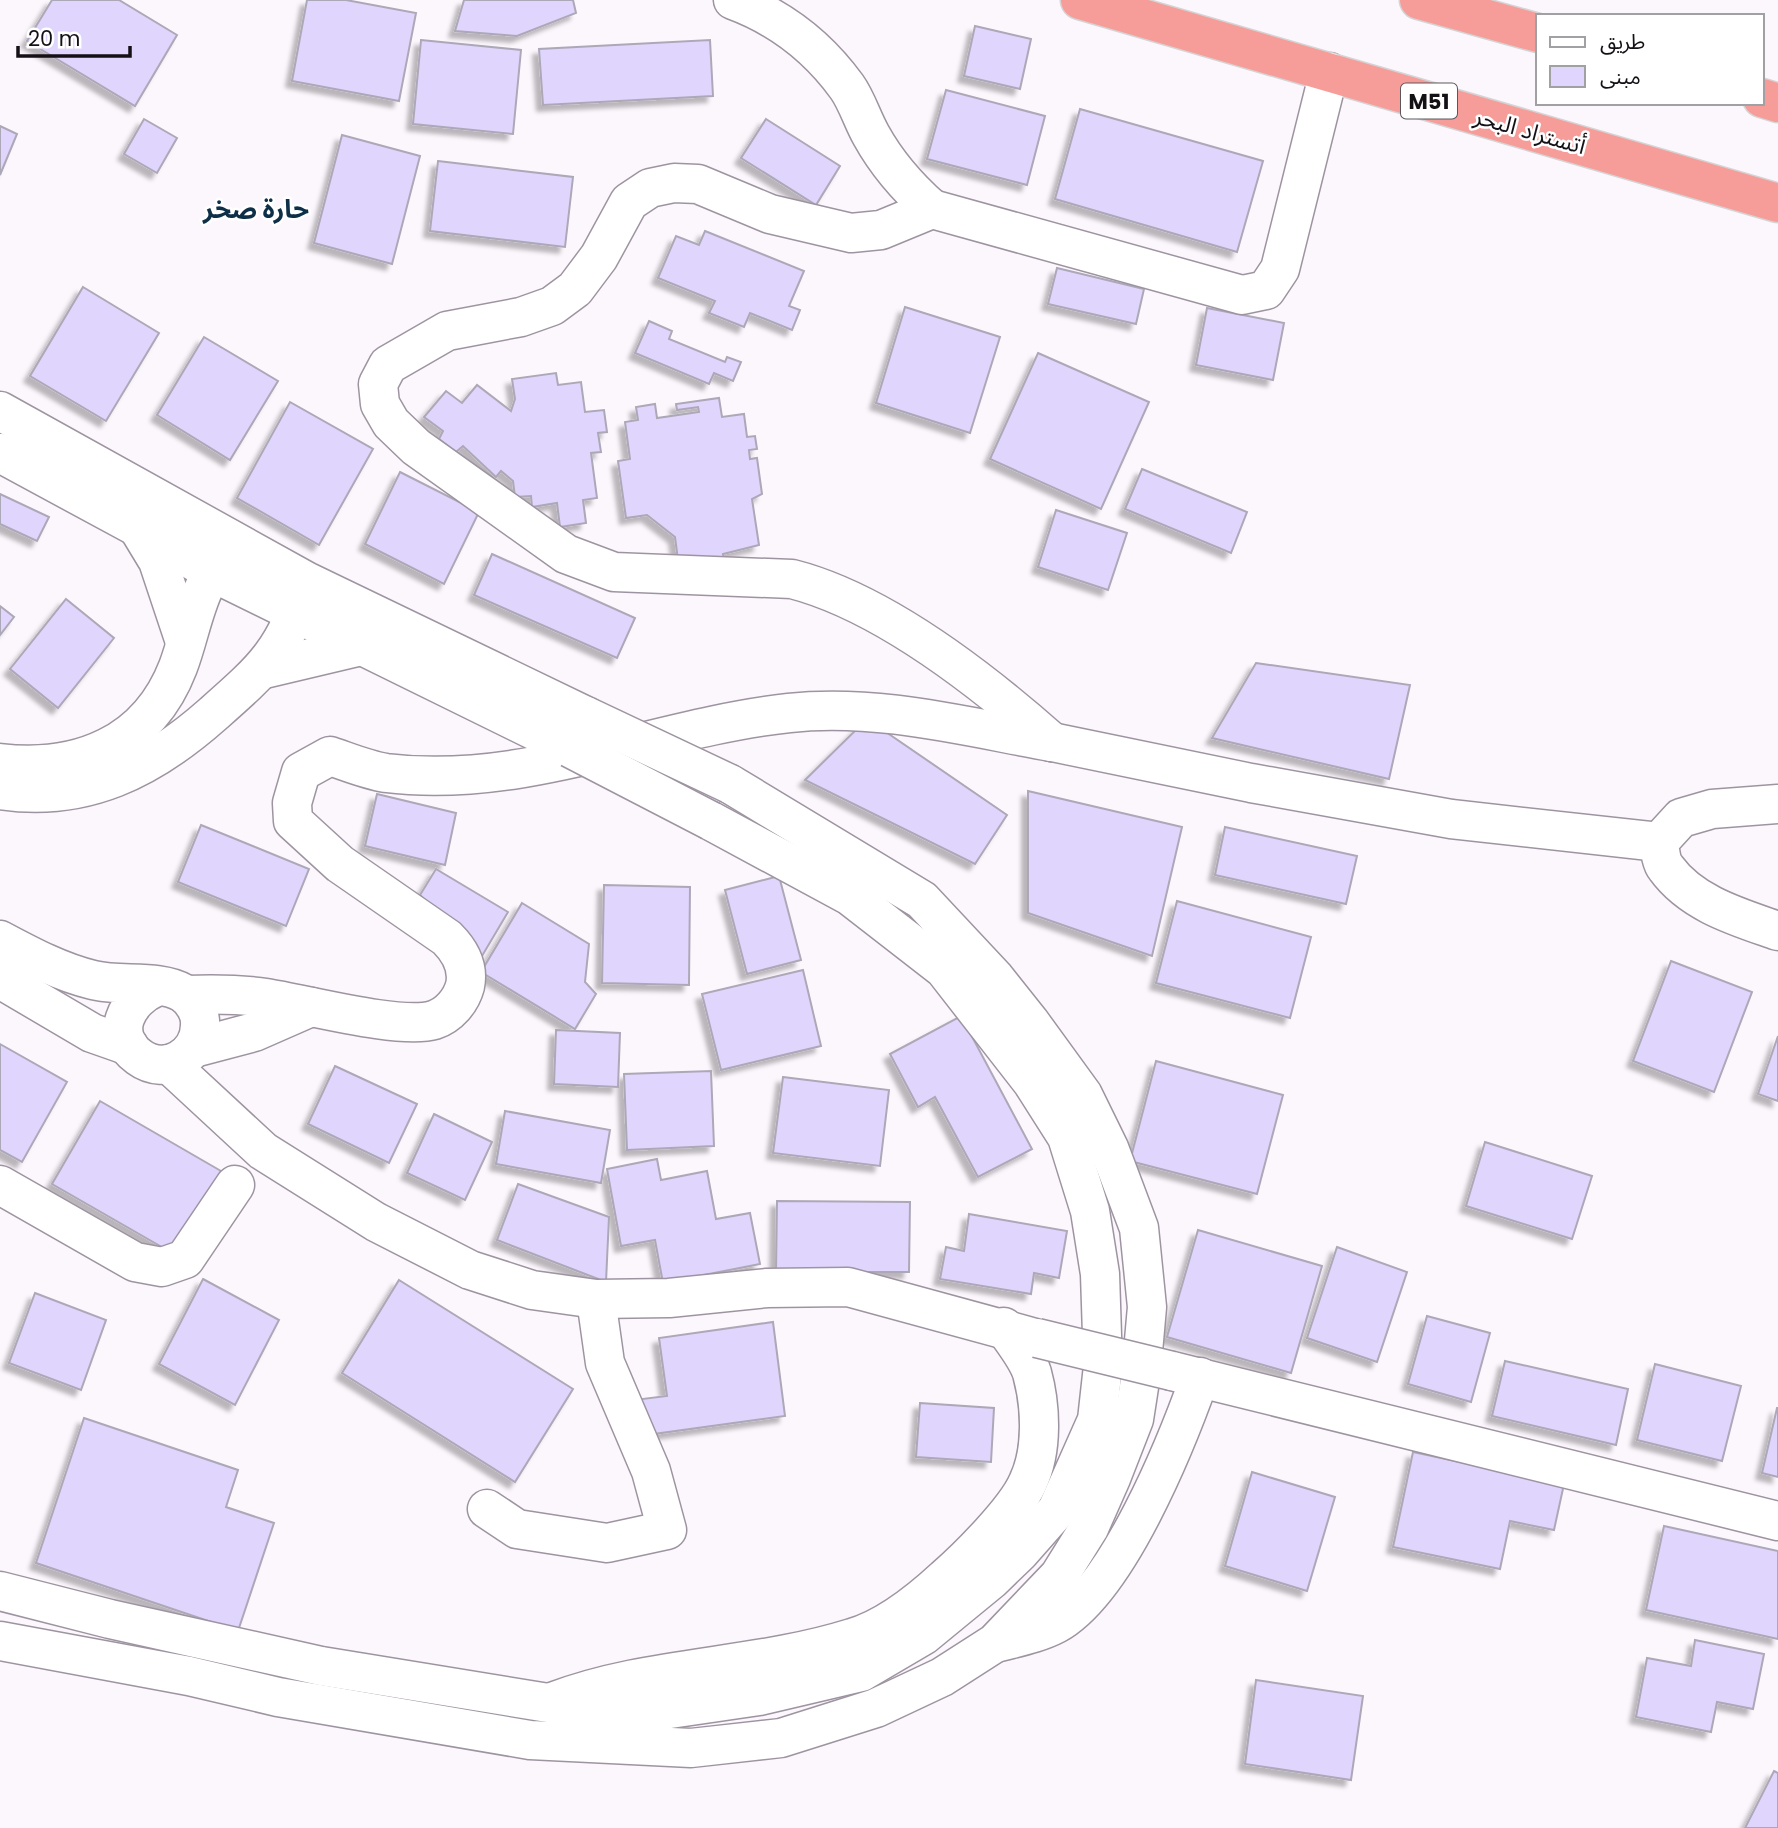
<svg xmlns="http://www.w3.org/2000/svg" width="1778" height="1828" viewBox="0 0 1778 1828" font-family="Poppins,'Noto Sans Arabic',sans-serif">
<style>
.building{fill:#e0d5fc;stroke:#ada8b7;stroke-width:2;filter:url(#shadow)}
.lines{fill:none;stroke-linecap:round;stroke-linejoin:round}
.minor-casing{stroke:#9e94a1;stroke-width:41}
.tertiary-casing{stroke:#9e94a1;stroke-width:41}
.secondary-casing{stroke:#9e94a1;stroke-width:41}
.motorway-casing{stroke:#d5d4d5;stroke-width:41}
.minor{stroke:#fff;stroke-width:38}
.tertiary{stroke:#fff;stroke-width:38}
.secondary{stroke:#fff;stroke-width:38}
.motorway{stroke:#f69d99;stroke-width:38}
.tertiary-bridge-casing{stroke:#9e94a1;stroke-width:41;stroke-linecap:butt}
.secondary-bridge-casing{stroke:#9e94a1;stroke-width:41;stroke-linecap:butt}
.tertiary-bridge{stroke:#fff;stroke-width:38}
.secondary-bridge{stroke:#fff;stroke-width:38}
.labels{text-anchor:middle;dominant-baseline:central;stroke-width:5;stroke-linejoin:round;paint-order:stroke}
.shield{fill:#fff;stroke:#5a585c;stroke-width:2}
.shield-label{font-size:21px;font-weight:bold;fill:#141116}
.street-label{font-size:23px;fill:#141116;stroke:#fff}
.quarter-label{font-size:26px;font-weight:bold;fill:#0e2f48;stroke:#fff}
</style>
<defs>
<filter id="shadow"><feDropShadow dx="-6" dy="6" stdDeviation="2" flood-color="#0004"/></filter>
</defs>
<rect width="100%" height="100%" fill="#fcf7fd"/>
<g class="building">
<polygon points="52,0 119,0 177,35 135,106 27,41"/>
<polygon points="307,0 346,0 416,13 399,101 292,81"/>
<polygon points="464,0 573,0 576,13 517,36 455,31"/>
<polygon points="975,26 1031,39 1020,89 964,76"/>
<polygon points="421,40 521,50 513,134 413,124"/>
<polygon points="710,40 713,96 543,105 539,49"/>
<polygon points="946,90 1045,116 1027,185 927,159"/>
<polygon points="1080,109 1263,161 1237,252 1055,199"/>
<polygon points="144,119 177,138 157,173 124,154"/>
<polygon points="766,119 840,166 816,205 741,158"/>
<polygon points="0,126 17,134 0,175"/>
<polygon points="342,135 420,156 392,264 314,243"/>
<polygon points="438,161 573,177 565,247 430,231"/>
<polygon points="705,231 804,271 789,306 800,310 792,330 750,313 744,327 709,313 715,301 658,278 676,236 699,245"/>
<polygon points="1057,268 1144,289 1136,324 1048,304"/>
<polygon points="83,287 159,333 106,421 30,376"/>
<polygon points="905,307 1000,337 970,433 876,403"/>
<polygon points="1207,308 1284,323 1273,380 1196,365"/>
<polygon points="649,321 672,331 669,339 725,362 727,357 741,362 733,381 714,373 709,384 635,353"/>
<polygon points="204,337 278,381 230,460 157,415"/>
<polygon points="1038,353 1149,402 1101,509 990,459"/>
<polygon points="556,373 558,385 581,382 585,412 604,410 607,432 598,433 601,452 591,453 597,498 583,500 586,523 560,527 557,503 532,507 531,496 515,497 513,481 501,471 496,477 463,446 456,452 439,439 443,431 424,417 446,391 462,403 477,385 511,411 515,399 512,379"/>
<polygon points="719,398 722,417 744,414 747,437 755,436 757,449 749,450 750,459 757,458 762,494 752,499 759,545 723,554 724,561 678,560 675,537 647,515 626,518 618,461 630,459 625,422 638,420 636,407 655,404 657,418 699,412 698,407 677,410 676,404"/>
<polygon points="290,402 373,449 319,545 237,498"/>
<polygon points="1142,469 1247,512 1231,553 1125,509"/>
<polygon points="400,472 479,512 444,584 365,544"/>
<polygon points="0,494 49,517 37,541 0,524"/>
<polygon points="1056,510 1127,533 1108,590 1038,567"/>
<polygon points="492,554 635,618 617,658 474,595"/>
<polygon points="66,599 114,638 58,708 10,669"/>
<polygon points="0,606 14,617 0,635"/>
<polygon points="1256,663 1410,685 1389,779 1212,738"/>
<polygon points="867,719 1007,815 975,864 805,780"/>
<polygon points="1028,791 1182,827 1152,956 1028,913"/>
<polygon points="377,794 456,813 445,865 365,846"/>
<polygon points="201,825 309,869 286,926 178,882"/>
<polygon points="1225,827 1357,856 1346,904 1215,875"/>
<polygon points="436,869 508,912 482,956 420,895"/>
<polygon points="779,876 801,960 747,974 725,890"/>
<polygon points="604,885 690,887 689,985 602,983"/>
<polygon points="1177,901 1311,937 1290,1018 1156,983"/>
<polygon points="522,903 589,944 585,982 596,994 575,1029 481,972"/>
<polygon points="1671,961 1752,992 1714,1092 1633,1061"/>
<polygon points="803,970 821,1046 721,1070 702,994"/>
<polygon points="961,1016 1032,1149 978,1177 935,1097 918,1107 890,1054"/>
<polygon points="556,1030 620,1033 618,1087 554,1084"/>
<polygon points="1778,1036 1778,1101 1758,1094"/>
<polygon points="0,1044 67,1082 22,1162 0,1150"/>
<polygon points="1156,1061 1283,1095 1257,1194 1130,1161"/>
<polygon points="335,1066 417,1104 389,1163 308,1124"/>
<polygon points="711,1071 714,1146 627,1150 624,1074"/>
<polygon points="783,1077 889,1090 880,1166 773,1153"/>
<polygon points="100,1101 221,1171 174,1254 52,1184"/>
<polygon points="505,1111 610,1130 601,1183 496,1164"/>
<polygon points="434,1114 492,1142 465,1200 407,1173"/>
<polygon points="1485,1142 1592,1176 1572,1239 1466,1206"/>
<polygon points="657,1159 661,1180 707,1171 716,1219 750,1213 760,1264 663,1283 655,1240 621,1246 607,1169"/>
<polygon points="518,1184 609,1217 606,1282 497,1240"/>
<polygon points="777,1201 910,1202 909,1272 776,1272"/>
<polygon points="969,1214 1067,1231 1059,1278 1034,1273 1031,1294 940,1279 946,1247 964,1251"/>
<polygon points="1198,1230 1322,1266 1291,1373 1167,1337"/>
<polygon points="1337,1247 1407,1272 1377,1362 1307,1338"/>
<polygon points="203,1279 279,1320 235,1405 159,1364"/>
<polygon points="399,1280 573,1389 515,1482 342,1373"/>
<polygon points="35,1293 106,1320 81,1390 9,1363"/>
<polygon points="1427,1316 1490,1333 1471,1402 1408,1384"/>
<polygon points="773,1322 785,1416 639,1436 634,1400 667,1396 659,1338"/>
<polygon points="1505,1361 1628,1389 1616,1445 1492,1416"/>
<polygon points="1655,1364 1741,1386 1722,1461 1637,1440"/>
<polygon points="920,1403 994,1408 991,1462 916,1457"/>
<polygon points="1777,1408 1778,1408 1778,1477 1762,1473"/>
<polygon points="84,1418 238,1470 226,1507 274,1523 238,1631 36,1563"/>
<polygon points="1413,1452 1564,1484 1554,1530 1510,1521 1500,1569 1393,1547"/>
<polygon points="1252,1472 1335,1497 1307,1591 1225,1566"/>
<polygon points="1664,1526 1778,1551 1778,1639 1646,1610"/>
<polygon points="1695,1640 1764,1654 1753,1709 1717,1702 1711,1732 1636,1717 1647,1658 1691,1666"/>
<polygon points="1256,1680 1363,1696 1351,1780 1245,1764"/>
<polygon points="1774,1771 1778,1773 1778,1828 1745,1828"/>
</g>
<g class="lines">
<defs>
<g id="minor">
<path d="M733,0C779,17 818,47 847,87C857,101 862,119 871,135C887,164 907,187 932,209"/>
<path d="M1052,742C983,681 882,602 792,579L614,572L566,554L416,447L391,423L380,404L378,384L388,365L447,331L521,317L552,306L575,289L599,257L629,202L650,188L674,183L698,184L770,214L851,233L881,230L932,209L1242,295L1266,290L1280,269L1329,72"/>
<path d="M186,995C212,994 239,994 266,998C305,1004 400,1030 434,1020C449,1015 461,1001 465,986C469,967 460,951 447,938L340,864L293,821L292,803L301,772L330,756C348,762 367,770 386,773C524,790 653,728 789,713C876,703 967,727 1052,742"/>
<polyline points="194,1048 254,1032 311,1007"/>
<polyline points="0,1185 135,1262 162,1267 185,1259 235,1185"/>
<polyline points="487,1509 517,1529 607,1543 667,1530 651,1471 605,1363 596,1299"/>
</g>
<g id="tertiary">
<polyline points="1052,742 1251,783 1451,819 1659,842"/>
<path d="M0,763C78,772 148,745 178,667C194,625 196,579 234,549"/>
<path d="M0,790C85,803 151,769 213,714C264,669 286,650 306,582"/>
<path d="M1778,804L1712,809L1681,818L1659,842C1660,850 1661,862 1666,868C1692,904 1738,917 1778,931"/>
<path d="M0,940C30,956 60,972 93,980C121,987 159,979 183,993C193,1000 201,1013 200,1025C200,1055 166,1077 139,1057C108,1035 127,999 156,987"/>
<polyline points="0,979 92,1033 129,1046"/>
<polyline points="169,1064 263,1151 376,1222 470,1270 532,1290 596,1299 669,1298 767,1288 848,1287 1035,1338"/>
<polyline points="1172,1371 1778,1521"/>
</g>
<g id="secondary">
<polyline points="0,411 306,581 586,716"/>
<polyline points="0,453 137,527 212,572 570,748"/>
<polyline points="138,528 158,561 185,642"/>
<polyline points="264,669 361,646"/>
<polyline points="0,1591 110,1619 321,1666 610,1713 670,1709 759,1696 861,1672 924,1635 991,1580 1020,1552 1057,1510 1097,1420 1103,1366 1100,1274 1090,1211 1067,1137 1032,1082 944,969 850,896 711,821"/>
<polyline points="0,1641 189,1676 278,1697 530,1740 691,1748 781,1738 876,1708 942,1677 995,1643 1059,1576 1089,1528 1111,1478 1134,1419 1141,1374 1147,1307 1139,1228 1109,1148 1083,1095 1030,1022 995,978 922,900 730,784"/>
<path d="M1000,1642C1019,1637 1039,1633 1056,1624C1118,1590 1177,1442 1200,1377"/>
<path d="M552,1702C649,1665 753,1669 852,1638C887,1628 919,1602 945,1578C968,1558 1016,1510 1028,1482C1043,1450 1041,1406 1032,1373C1027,1357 1013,1341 1004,1327"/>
</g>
<g id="motorway">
<polyline points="1080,0 1778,203"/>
<polyline points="1419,0 1538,33"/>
<polyline points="1762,98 1778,103"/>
</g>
</defs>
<use href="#minor" class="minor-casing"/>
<use href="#tertiary" class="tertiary-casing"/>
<use href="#secondary" class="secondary-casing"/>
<use href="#motorway" class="motorway-casing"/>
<use href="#minor" class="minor"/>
<use href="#tertiary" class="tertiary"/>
<use href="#secondary" class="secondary"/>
<use href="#motorway" class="motorway"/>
<defs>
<polyline id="tertiary-bridge" points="1037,1338 1172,1371"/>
<g id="secondary-bridge">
<polyline points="586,716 730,784"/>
<polyline points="570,748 711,821"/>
</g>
</defs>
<use href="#tertiary-bridge" class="tertiary-bridge-casing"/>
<use href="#secondary-bridge" class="secondary-bridge-casing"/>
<use href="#tertiary-bridge" class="tertiary-bridge"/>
<use href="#secondary-bridge" class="secondary-bridge"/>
</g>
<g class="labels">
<rect class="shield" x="1401" y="83.5" width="56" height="35" rx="5"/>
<g class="shield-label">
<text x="1429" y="101">M51</text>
</g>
<g class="street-label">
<text transform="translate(1530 131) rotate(16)">أتستراد البحر</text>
</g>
<g class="quarter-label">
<text x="256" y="209">حارة صخر</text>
</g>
</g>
<rect x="1536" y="14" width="228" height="91" fill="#ffffff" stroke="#a1a0a2" stroke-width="2"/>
<rect x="1550" y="37" width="35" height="10" fill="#ffffff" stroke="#a1a0a2" stroke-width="2"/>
<text x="1600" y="49" font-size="21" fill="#141116">طريق</text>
<rect x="1550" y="66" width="35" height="21" fill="#e0d5fc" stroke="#a1a0a2" stroke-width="2"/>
<text x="1600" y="84" font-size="21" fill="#141116">مبنى</text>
<path d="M18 46v10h112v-10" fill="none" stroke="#141116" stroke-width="3.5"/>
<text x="28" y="46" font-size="21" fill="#141116" stroke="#ffffff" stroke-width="5" paint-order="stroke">20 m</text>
</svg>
